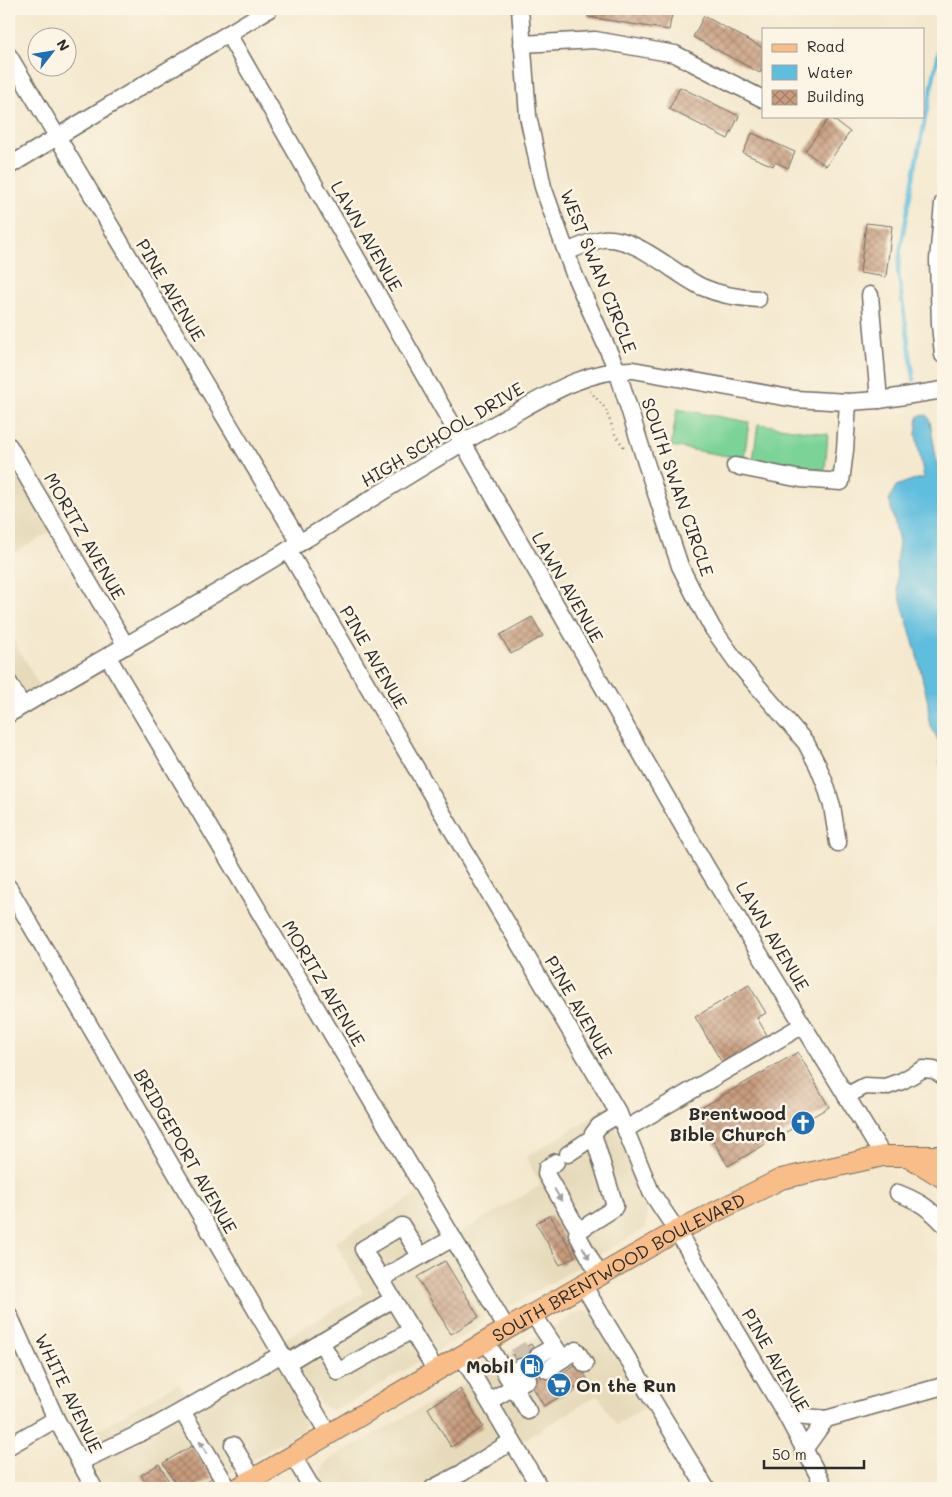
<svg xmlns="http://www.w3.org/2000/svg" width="952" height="1497" viewBox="0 0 952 1497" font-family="Mali,sans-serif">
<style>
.built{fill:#e6daba}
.pitch{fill:#7bd398;stroke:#537f62}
.water{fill:#5fbdde;stroke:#457484}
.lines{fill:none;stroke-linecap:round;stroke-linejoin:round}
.stream{stroke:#5fbdde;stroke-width:4}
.building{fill:url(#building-cross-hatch)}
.minor-tunnel{stroke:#ccc2ad;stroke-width:16;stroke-dasharray:16 8;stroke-linecap:butt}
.minor-casing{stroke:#716d64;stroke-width:19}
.major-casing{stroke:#716d64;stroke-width:22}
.path{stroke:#716d64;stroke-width:2.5;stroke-dasharray:1 4;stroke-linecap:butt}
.minor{stroke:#fff;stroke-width:16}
.major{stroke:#f8bd89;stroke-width:20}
.oneway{fill:#a0a0a0}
.labels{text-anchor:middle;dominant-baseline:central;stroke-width:5;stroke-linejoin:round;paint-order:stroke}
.street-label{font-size:18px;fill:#2b2b2b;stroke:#fcf5e5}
.poi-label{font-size:18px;font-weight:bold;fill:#2b2b2b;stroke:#fcf5e5;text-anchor:end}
</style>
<defs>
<pattern id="building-cross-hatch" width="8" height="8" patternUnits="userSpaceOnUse" patternTransform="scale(1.25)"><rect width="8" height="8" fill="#c89c7e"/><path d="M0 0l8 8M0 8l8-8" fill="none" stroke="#a37f67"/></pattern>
</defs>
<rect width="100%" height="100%" fill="#fcf5e5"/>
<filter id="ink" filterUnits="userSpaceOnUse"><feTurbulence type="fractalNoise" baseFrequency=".02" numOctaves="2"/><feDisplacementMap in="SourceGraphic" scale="10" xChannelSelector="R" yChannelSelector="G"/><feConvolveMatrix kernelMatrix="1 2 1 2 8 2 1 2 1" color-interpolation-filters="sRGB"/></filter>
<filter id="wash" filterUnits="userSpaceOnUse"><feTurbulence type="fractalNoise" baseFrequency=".0096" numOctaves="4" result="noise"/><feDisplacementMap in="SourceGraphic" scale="20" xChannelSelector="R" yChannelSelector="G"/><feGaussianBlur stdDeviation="1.12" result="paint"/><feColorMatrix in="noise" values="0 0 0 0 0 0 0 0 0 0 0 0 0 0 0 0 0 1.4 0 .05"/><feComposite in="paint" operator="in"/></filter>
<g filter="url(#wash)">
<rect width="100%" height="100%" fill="#f4e8ce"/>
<g class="built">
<polygon points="9,456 52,531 9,556"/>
<polygon points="9,632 40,687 9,705"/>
<polygon points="607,1108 625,1146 647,1213 646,1227 641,1231 512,1305 503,1305 498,1301 458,1234 541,1185 526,1157"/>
<polygon points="419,1193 483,1304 485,1312 483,1320 472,1330 342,1407 332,1410 327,1408 319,1402 283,1340 363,1293 335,1242"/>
<polygon points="587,1310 591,1312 649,1405 616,1425 598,1395 522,1441 487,1381 487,1372 489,1366 578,1312"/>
<polygon points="270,1348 304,1410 306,1419 305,1426 301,1431 204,1488 103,1488 80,1440 179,1383 187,1397"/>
<polygon points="461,1385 468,1385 473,1389 508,1450 445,1488 326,1488 322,1482 320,1472 324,1465 329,1460"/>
</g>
<g class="pitch">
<polygon points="677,409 749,422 744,459 671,446"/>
<polygon points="758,424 828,434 825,470 753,460"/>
</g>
<polygon class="water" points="927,415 930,421 938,470 943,491 943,770 940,763 940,744 929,722 928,703 917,655 898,590 896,563 899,542 889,499 896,486 912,480 924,478 916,435 918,416"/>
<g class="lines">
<polyline class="stream" points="914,380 898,272 900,251 914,174 943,31"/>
</g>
<g id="blocks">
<g class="building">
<polygon points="590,9 638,9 672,14 669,30 588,17"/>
<polygon points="704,16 763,48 763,67 760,73 693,37"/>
<polygon points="680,87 739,116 728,139 669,109"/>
<polygon points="830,117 850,132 826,166 805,151"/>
<polygon points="752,133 795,152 788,168 775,162 773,166 743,153"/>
<polygon points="866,223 892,226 886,277 860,273"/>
<polygon points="532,617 543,636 511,654 500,635"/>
<polygon points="749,985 766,1013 757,1018 770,1040 724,1066 695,1017"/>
<polygon points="798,1052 829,1107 728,1166 696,1111"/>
<polygon points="550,1215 575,1256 560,1265 536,1223"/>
<polygon points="445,1261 479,1317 451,1334 417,1277"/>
<polygon points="531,1344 552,1379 578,1363 588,1380 544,1406 513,1354"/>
<polygon points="460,1389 483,1427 451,1447 428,1408"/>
<polygon points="192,1446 212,1478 195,1488 178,1488 163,1463"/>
<polygon points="159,1464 173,1488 149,1488 141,1475"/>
</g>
</g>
</g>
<g filter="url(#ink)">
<use href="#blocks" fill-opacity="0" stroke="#716d64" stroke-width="1"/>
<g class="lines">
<polyline class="minor-tunnel" points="515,1357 533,1346"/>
<defs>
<g id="minor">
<polyline points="520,9 528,116 543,187 574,274 617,370 646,463 680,566 695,596 713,629 736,661 806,743 818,766 826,786 832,806 838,843"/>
<polyline points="228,34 707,868 883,1156"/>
<polyline points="522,44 595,40 675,54 763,99"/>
<polyline points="9,56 300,543"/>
<polyline points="9,166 269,9"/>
<polyline points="943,203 938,260 940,325 943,355"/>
<path d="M567,252C578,247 591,241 603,239C636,236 673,273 702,287C720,295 739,298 758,299"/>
<polyline points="870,295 879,400"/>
<polyline points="9,446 126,646"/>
<polyline points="735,466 801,479 841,482 845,450 848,402"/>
<polyline points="288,550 619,1114 651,1192 677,1231 786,1415 825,1488"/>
<polyline points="108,657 507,1329"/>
<polyline points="9,683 22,706"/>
<path d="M9,714C106,656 205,601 301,542C369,501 435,457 504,419C544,397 586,369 633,370L795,399L848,402L879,400L943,390"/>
<polyline points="9,888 329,1435"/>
<polyline points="846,1096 865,1086 885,1087 902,1081 923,1069 934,1070 943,1076"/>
<polyline points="626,1129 803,1025"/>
<polyline points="568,1154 593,1137"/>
<polyline points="556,1162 547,1168 546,1174 579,1231"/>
<path d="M898,1193C918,1201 928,1207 943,1223"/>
<polyline points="599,1275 577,1234 580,1230 613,1209 615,1206 593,1134 599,1126 619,1114"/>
<polyline points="381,1279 363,1249 402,1226 420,1256"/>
<polyline points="583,1285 706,1488"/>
<polyline points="533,1314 563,1359"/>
<polyline points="9,1315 56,1419 94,1488"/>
<polyline points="486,1341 507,1376"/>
<polyline points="321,1342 338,1372 412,1330"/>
<polyline points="462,1356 540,1488"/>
<polyline points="538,1356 554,1346"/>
<polyline points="287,1363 393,1299"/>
<polyline points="521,1367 507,1376 528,1411"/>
<polyline points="547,1370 576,1350 585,1364"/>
<polyline points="436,1371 381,1279 453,1238"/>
<polyline points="489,1401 528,1379"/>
<polyline points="786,1415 826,1419 943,1386"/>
<polyline points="233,1445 253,1479"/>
<polyline points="9,1446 56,1419"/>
<polyline points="803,1451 826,1419"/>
<polyline points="293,1456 312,1488"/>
<polyline points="80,1462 155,1426 182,1411"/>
<polyline points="228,1488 182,1411 282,1354"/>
<polyline points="433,1488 462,1473 512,1441"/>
</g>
<g id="major">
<polyline points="909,1157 943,1178"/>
<path id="s1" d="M238,1488L507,1329L677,1231L781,1179L883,1156H943"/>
</g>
</defs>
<use href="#minor" class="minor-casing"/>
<use href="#major" class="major-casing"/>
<polyline class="path" points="590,391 605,408 615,434 625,449"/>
<use href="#minor" class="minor"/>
<use href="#major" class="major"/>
</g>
<defs><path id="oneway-solid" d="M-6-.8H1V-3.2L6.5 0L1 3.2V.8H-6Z" transform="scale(1.25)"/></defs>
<g class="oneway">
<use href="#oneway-solid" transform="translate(558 1195) rotate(59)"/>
<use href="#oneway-solid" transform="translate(586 1253) rotate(60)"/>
<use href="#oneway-solid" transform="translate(203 1447) rotate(-121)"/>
</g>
</g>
<defs>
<symbol id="church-disc" viewBox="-11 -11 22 22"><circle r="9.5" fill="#1f6fb2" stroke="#fcf5e5"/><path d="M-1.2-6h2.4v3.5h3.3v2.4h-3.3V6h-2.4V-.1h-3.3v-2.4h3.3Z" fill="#fff"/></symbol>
<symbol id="fuel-disc" viewBox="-11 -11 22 22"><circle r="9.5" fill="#1f6fb2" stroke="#fcf5e5"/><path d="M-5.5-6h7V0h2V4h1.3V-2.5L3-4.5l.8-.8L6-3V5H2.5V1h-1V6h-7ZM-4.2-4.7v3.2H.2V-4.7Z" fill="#fff"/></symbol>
<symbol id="supermarket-disc" viewBox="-11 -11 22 22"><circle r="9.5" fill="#1f6fb2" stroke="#fcf5e5"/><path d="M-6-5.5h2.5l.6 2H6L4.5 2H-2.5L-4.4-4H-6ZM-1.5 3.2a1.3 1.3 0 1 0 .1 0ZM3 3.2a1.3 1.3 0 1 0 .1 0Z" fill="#fff"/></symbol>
</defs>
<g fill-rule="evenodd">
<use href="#church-disc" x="789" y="1109" width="28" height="28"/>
<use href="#fuel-disc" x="518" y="1352" width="28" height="28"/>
<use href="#supermarket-disc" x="545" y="1371" width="28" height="28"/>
</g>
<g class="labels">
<g class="street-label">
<text transform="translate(367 236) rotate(60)">LAWN AVENUE</text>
<text transform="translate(599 271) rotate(68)">WEST SWAN CIRCLE</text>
<text transform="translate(171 290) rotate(59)">PINE AVENUE</text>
<text transform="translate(442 434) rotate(-31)">HIGH SCHOOL DRIVE</text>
<text transform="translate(678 487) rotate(71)">SOUTH SWAN CIRCLE</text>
<text transform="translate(85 536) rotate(60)">MORITZ AVENUE</text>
<text transform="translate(568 587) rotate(60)">LAWN AVENUE</text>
<text transform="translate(374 657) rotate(60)">PINE AVENUE</text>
<text transform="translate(773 936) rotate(59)">LAWN AVENUE</text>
<text transform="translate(324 983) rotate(59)">MORITZ AVENUE</text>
<text transform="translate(579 1007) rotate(60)">PINE AVENUE</text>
<text transform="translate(186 1151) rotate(60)">BRIDGEPORT AVENUE</text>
<text stroke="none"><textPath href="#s1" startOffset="440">SOUTH BRENTWOOD BOULEVARD</textPath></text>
<text transform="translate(776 1360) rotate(60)">PINE AVENUE</text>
<text transform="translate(69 1393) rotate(64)">WHITE AVENUE</text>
</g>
<g class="poi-label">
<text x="786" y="1113">Brentwood<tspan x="786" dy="21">Bible Church</tspan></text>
<text x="514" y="1366">Mobil</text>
<text x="576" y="1385" text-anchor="start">On the Run</text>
</g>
</g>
<rect width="952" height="1497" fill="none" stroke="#fcf5e5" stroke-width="30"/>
<rect x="762" y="28" width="162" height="90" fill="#fcf5e5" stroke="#a8a49b"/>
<rect x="772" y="44" width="25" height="8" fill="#f8bd89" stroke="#a8a49b"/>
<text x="807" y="52" font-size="15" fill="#2b2b2b">Road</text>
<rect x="772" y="65" width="25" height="15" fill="#5fbdde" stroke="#a8a49b"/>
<text x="807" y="78" font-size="15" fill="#2b2b2b">Water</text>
<rect x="772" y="90" width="25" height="15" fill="url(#building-cross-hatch)" stroke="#a8a49b"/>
<text x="807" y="102" font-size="15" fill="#2b2b2b">Building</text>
<g transform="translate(52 52) rotate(59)"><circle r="24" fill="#fcf5e5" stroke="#a8a49b"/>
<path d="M0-4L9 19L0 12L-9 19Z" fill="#1f6fb2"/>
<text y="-8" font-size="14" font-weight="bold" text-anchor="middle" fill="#2b2b2b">N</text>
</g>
<path d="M764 1460v8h100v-8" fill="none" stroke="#2b2b2b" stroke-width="2.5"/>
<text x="772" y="1460" font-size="15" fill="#2b2b2b" stroke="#fcf5e5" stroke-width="4" paint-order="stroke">50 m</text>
</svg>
